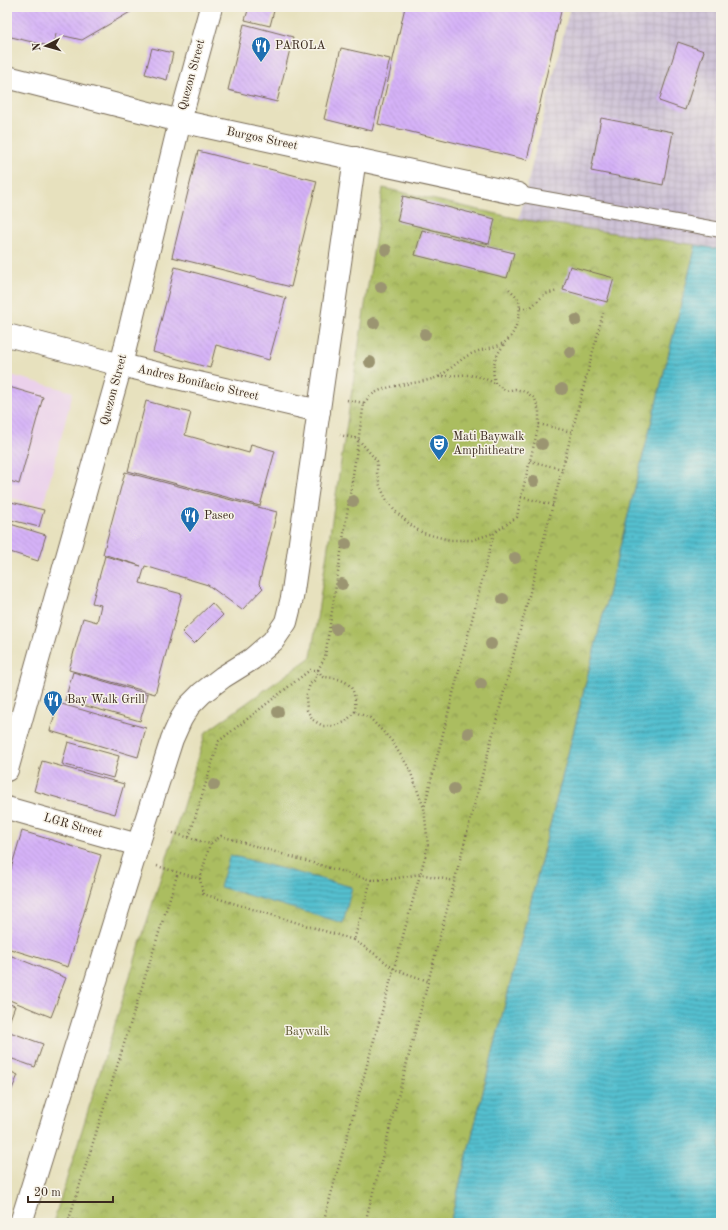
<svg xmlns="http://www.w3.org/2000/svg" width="728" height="1230" viewBox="0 0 728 1230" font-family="'Old Standard TT',serif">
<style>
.built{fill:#ebd1eb}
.industrial{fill:url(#industrial-grid)}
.park{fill:url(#park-crowns);stroke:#737440}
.water{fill:url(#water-rules);stroke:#487476}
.building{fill:url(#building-back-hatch)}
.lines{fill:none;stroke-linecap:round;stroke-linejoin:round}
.service-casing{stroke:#776a56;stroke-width:16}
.minor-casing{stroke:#776a56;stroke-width:24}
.tertiary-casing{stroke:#776a56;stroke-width:24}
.path{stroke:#776a56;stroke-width:2.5;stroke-dasharray:1 3;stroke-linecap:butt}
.service{stroke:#fff;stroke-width:14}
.minor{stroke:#fff;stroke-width:22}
.tertiary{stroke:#fff;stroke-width:22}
.tree{fill:#9b9571}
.labels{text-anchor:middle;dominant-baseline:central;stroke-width:3;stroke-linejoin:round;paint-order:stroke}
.poi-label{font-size:12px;fill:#3b2a1e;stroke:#f7f3e8;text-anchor:start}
.street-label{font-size:12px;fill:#3b2a1e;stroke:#f7f3e8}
.park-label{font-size:12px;fill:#5d5632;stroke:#f7f3e8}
</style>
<defs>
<pattern id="industrial-grid" width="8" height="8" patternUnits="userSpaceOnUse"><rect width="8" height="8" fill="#cbbfd5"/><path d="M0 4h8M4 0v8" fill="none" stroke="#afa4b6"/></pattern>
<pattern id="park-crowns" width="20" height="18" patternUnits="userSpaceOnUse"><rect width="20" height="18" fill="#abbd61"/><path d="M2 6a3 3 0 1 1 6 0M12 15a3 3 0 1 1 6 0" fill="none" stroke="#8c9a4f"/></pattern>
<pattern id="water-rules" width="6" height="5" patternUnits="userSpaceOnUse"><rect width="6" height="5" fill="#54bfcf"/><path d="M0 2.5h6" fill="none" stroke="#479ba7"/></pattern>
<pattern id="building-back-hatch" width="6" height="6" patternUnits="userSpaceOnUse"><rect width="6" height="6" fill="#d5b2f8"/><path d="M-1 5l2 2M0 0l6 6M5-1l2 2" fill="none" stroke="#b899d4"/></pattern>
</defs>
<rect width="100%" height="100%" fill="#f7f3e8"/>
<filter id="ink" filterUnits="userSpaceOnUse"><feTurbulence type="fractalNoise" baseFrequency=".025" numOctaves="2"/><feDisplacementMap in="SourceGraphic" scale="8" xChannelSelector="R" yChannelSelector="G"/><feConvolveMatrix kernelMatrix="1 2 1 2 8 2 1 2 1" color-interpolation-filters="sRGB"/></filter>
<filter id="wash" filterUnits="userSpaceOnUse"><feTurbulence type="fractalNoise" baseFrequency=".012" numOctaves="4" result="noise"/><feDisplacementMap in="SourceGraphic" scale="16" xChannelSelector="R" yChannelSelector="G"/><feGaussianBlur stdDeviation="0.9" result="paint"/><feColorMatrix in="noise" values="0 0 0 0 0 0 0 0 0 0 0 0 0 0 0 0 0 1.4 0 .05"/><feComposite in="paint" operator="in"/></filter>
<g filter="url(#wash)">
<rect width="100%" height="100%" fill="#e7e1be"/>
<polygon class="built" points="7,374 73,392 43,506 7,497"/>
<polygon class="industrial" points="570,7 721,7 721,250 696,245 519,219"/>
<polygon class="park" points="383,188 519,219 696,245 450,1223 53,1223 206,732 311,657"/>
<g class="water">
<polygon points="696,245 721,250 721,1223 450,1223"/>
<polygon points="230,855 352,887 343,923 220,887"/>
</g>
<g id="blocks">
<g class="building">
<polygon points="7,7 133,7 132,11 82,40 56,34 53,47 7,36"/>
<polygon points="249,7 275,7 270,26 245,20"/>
<polygon points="405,7 562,7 527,160 378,124"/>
<polygon points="244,24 293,37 277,102 228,90"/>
<polygon points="678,42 704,51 685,110 659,101"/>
<polygon points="152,48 173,53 167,80 145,74"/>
<polygon points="341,48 390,59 372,131 324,119"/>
<polygon points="601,118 673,132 663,185 591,171"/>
<polygon points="198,151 317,181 291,287 172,257"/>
<polygon points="403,196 495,219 489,244 397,221"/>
<polygon points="422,230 514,253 507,278 415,255"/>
<polygon points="570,266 614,278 607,302 563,290"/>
<polygon points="175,267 286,298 269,360 216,345 210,368 153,352"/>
<polygon points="9,387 43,397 19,484 7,480 7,395"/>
<polygon points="146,401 191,413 185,435 249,453 251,444 275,451 260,506 128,471"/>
<polygon points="125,472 277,512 259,584 263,588 242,610 208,585 145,566 140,583 182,594 155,694 69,670 83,618 97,622 101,605 92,603 105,556 141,566 103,554"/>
<polygon points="7,501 44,510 39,527 7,519"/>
<polygon points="7,523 46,535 38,561 7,551"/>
<polygon points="212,603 223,615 194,644 182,632"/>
<polygon points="73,672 148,694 140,721 65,700"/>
<polygon points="58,703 146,728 138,757 50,731"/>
<polygon points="68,742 119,756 113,778 62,764"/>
<polygon points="42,761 124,784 115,814 34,791"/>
<polygon points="22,831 101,855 68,967 7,948 7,882"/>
<polygon points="7,954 66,978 51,1017 7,999"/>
<polygon points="7,1003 15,1006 8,1025 7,1024"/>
<polygon points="7,1031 43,1044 35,1067 7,1057"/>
<polygon points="7,1070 18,1075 7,1101"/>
</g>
</g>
</g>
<g filter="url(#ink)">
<use href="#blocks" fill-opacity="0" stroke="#776a56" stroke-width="1"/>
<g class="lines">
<defs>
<polyline id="service" points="518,194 721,230"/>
<g id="minor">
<polyline points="7,77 180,121 518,194"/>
<polyline points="121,365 319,411"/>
<polyline points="7,808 138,845"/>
<polyline points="21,1223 138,845 172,739 181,719 189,706 202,693 223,677 252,659 273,641 286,622 292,598 355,158"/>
</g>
<g id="tertiary">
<polyline points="7,335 121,365"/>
<polyline points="7,770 121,365 180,121 211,7"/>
</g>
</defs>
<use href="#service" class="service-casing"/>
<use href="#minor" class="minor-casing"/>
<use href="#tertiary" class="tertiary-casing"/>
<g class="path">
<polyline points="520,308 530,308 545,294 558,291"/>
<path d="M439,377C467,373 482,373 506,391L515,389L526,392L535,399L539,411V424L521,497L517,517L494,533"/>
<path d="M495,383C491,365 495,357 505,343"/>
<polyline points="347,400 364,403"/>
<polyline points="539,424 572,432"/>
<polyline points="530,461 562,469"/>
<polyline points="521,497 553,505"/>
<path d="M355,712C357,686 348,678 323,677L318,670L315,680L310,684L306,697L307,710L313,720L323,726H334L345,722L355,712L370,718L391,740L409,768L424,808"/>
<path d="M189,837L219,741L310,670H318L325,657L364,403C367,400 369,396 373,394C391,383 415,385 435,378C450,372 460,357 476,352C485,348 496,348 505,342C515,336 522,312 519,301C517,296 511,291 507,287"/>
<polyline points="157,866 200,879 203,894 354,940 371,880 221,836 210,844 170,832"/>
<polyline points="200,879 210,844"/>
<polyline points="371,880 392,879 420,874 454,881"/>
<polyline points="354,940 375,954 394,969 428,981"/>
<polyline points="85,1223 69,1219 178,872"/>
<polyline points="323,1223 428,846 424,808 494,533 472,540 450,540 423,533 413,527 394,510 386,499 380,486 377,473 377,461 358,439 340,435"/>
<polyline points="365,1223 603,313"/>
</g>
<use href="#service" class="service"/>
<use href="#minor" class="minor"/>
<use href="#tertiary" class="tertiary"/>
</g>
<g class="tree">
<circle cx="386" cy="250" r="6"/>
<circle cx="381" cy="287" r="6"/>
<circle cx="576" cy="320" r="6"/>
<circle cx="374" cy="323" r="6"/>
<circle cx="425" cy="334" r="6"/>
<circle cx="570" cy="352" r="6"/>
<circle cx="370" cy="362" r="6"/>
<circle cx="562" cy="389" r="6"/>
<circle cx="542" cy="444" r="6"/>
<circle cx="534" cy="481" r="6"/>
<circle cx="353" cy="501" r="6"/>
<circle cx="346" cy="544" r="6"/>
<circle cx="515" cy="558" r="6"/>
<circle cx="342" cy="584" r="6"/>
<circle cx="503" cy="599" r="6"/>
<circle cx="336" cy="629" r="6"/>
<circle cx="491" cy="644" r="6"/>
<circle cx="481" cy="684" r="6"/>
<circle cx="278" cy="712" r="6"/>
<circle cx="468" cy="733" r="6"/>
<circle cx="214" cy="785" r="6"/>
<circle cx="454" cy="789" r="6"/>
</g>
</g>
<defs>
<symbol id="restaurant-pin" viewBox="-11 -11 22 30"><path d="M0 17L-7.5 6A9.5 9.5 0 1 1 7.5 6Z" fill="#1f6fb2" stroke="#f7f3e8"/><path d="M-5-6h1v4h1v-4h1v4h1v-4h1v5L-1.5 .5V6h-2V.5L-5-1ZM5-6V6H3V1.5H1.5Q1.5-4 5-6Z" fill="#fff"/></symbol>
<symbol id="theatre-pin" viewBox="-11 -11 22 30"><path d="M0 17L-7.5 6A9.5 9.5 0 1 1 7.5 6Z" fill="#1f6fb2" stroke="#f7f3e8"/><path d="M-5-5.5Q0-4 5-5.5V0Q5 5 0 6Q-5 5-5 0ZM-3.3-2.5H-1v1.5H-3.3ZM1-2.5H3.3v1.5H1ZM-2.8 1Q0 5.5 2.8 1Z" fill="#fff"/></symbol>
</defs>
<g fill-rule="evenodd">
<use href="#restaurant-pin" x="250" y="35" width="22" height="30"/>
<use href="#theatre-pin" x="428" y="433" width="22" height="30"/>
<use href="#restaurant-pin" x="179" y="505" width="22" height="30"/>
<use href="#restaurant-pin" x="42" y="689" width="22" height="30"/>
</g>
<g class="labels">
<g class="poi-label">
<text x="275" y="46">PAROLA</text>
<text x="453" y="437">Mati Baywalk<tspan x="453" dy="14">Amphitheatre</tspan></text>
<text x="204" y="516">Paseo</text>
<text x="67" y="700">Bay Walk Grill</text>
</g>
<g class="street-label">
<text transform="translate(192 75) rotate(-75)">Quezon Street</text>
<text transform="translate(262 139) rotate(12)">Burgos Street</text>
<text transform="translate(198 383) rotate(13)">Andres Bonifacio Street</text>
<text transform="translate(114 390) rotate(-75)">Quezon Street</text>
<text transform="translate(73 826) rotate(16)">LGR Street</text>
</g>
<g class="park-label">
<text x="307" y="1032">Baywalk</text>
</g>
</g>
<rect width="728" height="1230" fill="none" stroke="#f7f3e8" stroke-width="24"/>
<g transform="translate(46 46) rotate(264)" stroke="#f7f3e8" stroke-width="3" paint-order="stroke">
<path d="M0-3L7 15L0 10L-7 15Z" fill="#3b2a1e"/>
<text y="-6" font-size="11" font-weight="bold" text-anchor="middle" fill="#3b2a1e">N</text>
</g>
<path d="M28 1196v6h85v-6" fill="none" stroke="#3b2a1e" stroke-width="2"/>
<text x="34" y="1196" font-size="12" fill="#3b2a1e" stroke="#f7f3e8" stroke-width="3" paint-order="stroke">20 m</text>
</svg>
